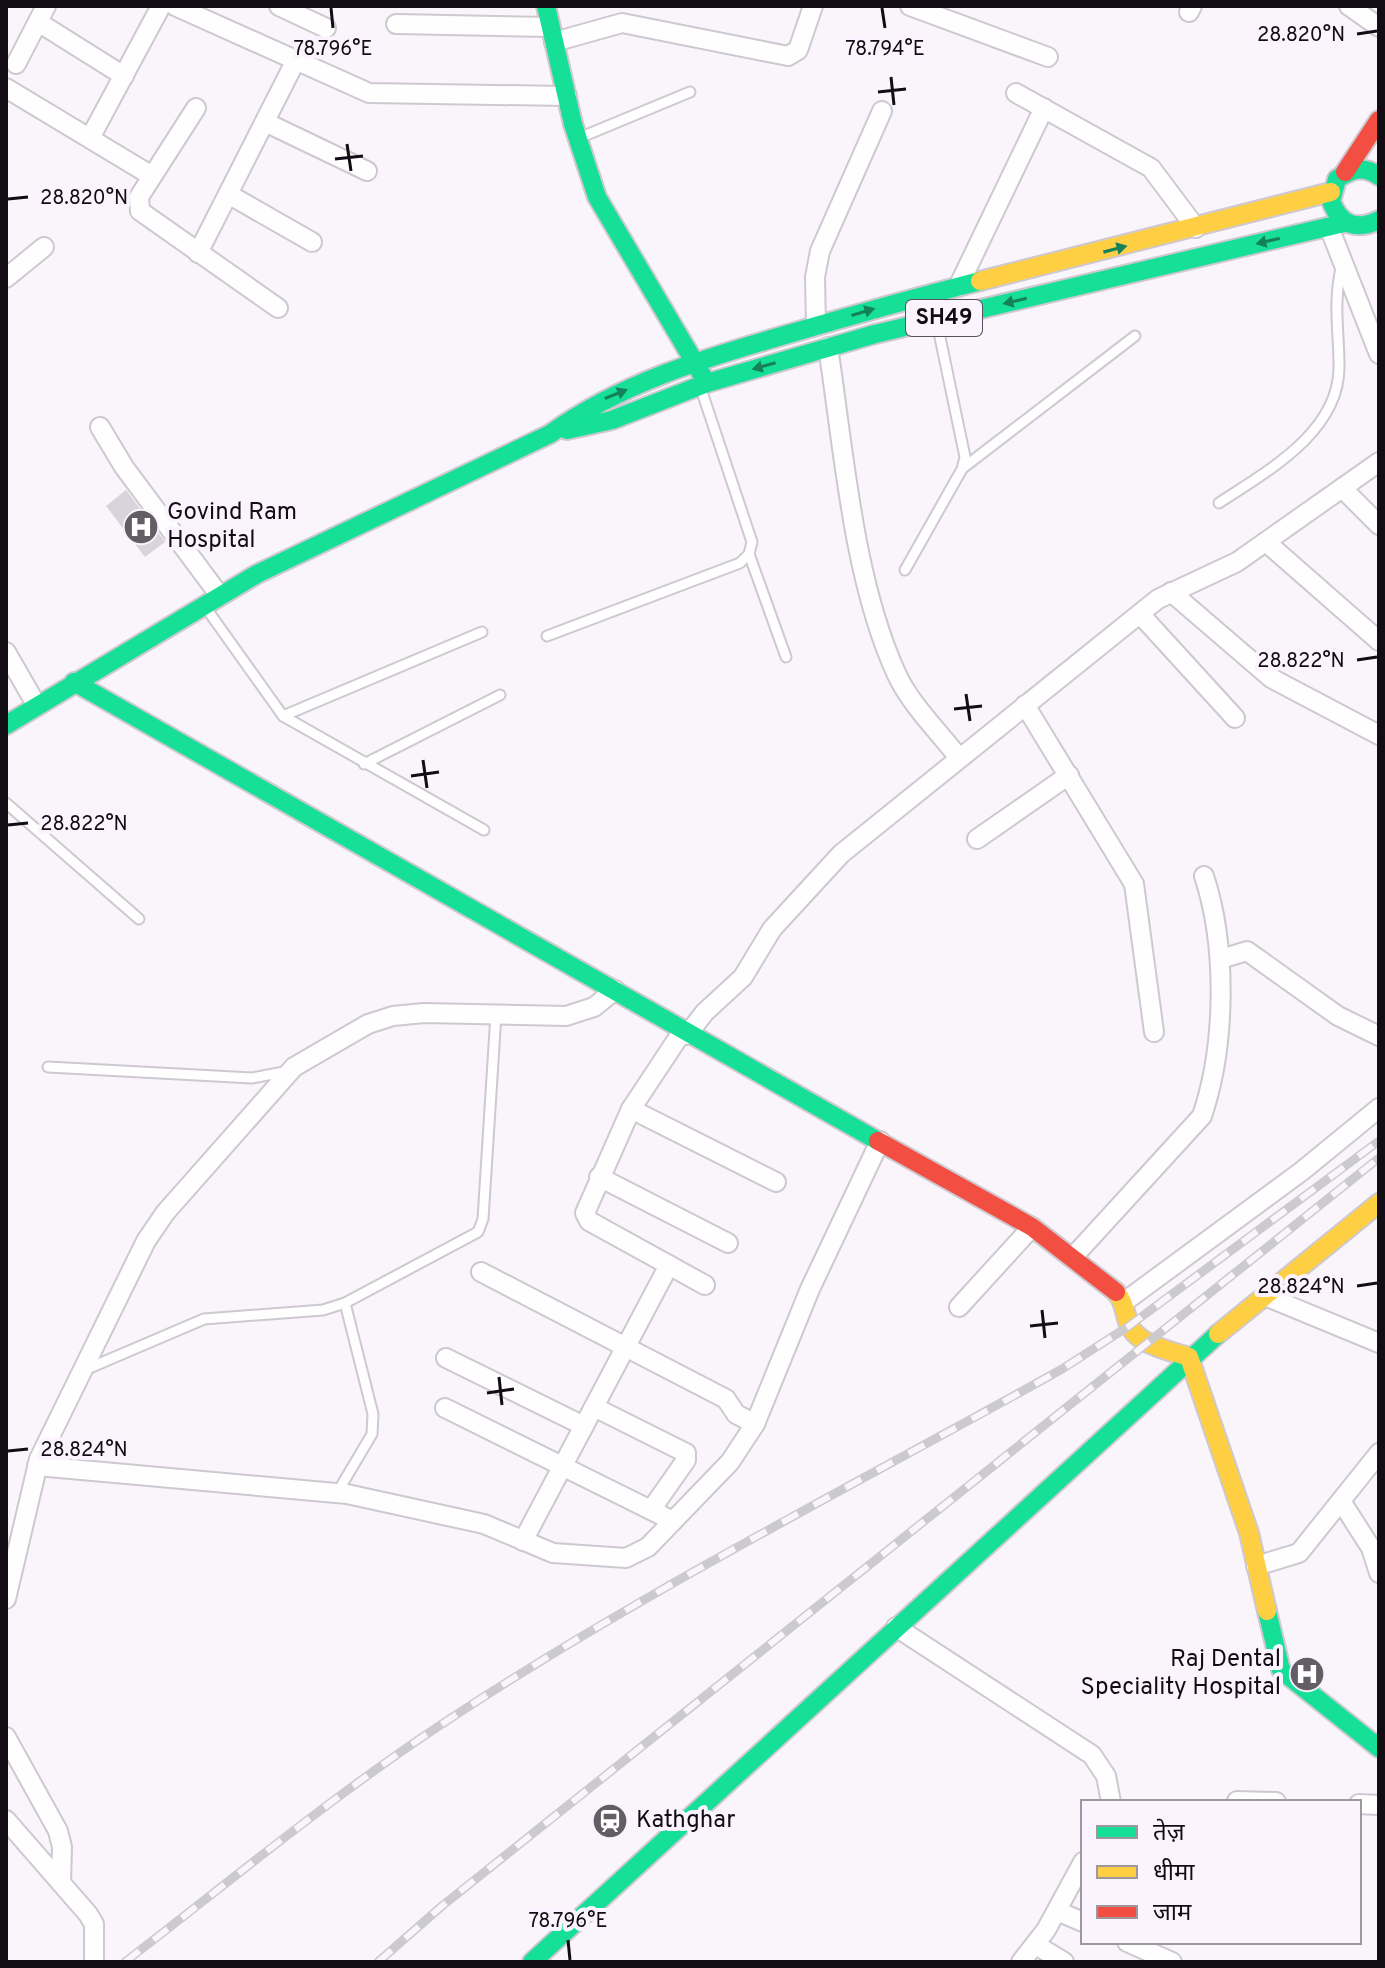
<svg xmlns="http://www.w3.org/2000/svg" width="1385" height="1968" viewBox="0 0 1385 1968" font-family="Overpass,'Noto Sans Devanagari',sans-serif">
<style>
.building{fill:#d9d3db}
.lines{fill:none;stroke-linecap:round;stroke-linejoin:round}
.lane-casing{stroke:#cec8d0;stroke-width:13}
.street-casing{stroke:#cec8d0;stroke-width:22}
.fast-casing{stroke:#cec8d0;stroke-width:22}
.slow-casing{stroke:#cec8d0;stroke-width:22}
.jam-casing{stroke:#cec8d0;stroke-width:22}
.lane{stroke:#fefefe;stroke-width:9}
.street{stroke:#fefefe;stroke-width:18}
.fast{stroke:#16e098;stroke-width:18}
.slow{stroke:#ffcf43;stroke-width:18}
.jam{stroke:#f24e42;stroke-width:18}
.rail-casing{stroke:#cbcacc;stroke-width:9}
.rail{stroke:#fbf3fd;stroke-width:6;stroke-dasharray:18;stroke-linecap:butt}
.oneway{fill:#14815d}
.ticks{fill:none;stroke:#120c14;stroke-width:3}
.labels{text-anchor:middle;dominant-baseline:central;stroke-width:8;stroke-linejoin:round;paint-order:stroke}
.shield{fill:#fbf3fd;stroke:#58515a;stroke-width:2}
.shield-label{font-size:22px;font-weight:bold;fill:#120c14}
.poi-label{font-size:24px;fill:#120c14;stroke:#fbf3fd;text-anchor:start}
.ticks-label{font-size:20px;text-anchor:middle;fill:#120c14;stroke:#fbf3fd;stroke-width:8;stroke-linejoin:round;paint-order:stroke}
</style>
<rect width="100%" height="100%" fill="#faf5fb"/>
<polygon class="building" points="126,490 165,542 145,557 106,506"/>
<g class="lines">
<defs>
<g id="lane">
<polyline points="579,138 690,92"/>
<polyline points="963,468 1135,336"/>
<path d="M1219,503C1266,472 1340,432 1339,366C1339,330 1333,305 1341,268"/>
<polyline points="749,554 786,657"/>
<polyline points="905,570 962,469 965,457 937,323"/>
<polyline points="206,608 283,716 484,830"/>
<polyline points="547,636 740,563 749,554 752,542 701,389"/>
<polyline points="283,716 482,632"/>
<polyline points="364,764 500,695"/>
<polyline points="6,803 139,919"/>
<polyline points="48,1067 252,1078 284,1072"/>
<polyline points="87,1369 204,1319 323,1310 345,1303 478,1232 483,1219 496,1014"/>
<polyline points="337,1493 372,1434 373,1414 345,1303"/>
</g>
<g id="street">
<polyline points="175,6 369,93 567,96"/>
<polyline points="279,6 326,28"/>
<polyline points="910,6 1048,57"/>
<polyline points="1349,6 1379,27"/>
<polyline points="1189,12 1192,6"/>
<polyline points="38,22 124,76"/>
<polyline points="396,24 550,27"/>
<polyline points="554,42 622,23 788,56 798,50 813,6"/>
<polyline points="16,64 46,6"/>
<polyline points="6,88 152,176"/>
<polyline points="1016,93 1151,168 1196,228"/>
<polyline points="196,108 139,197 140,211 278,308"/>
<polyline points="265,122 367,171"/>
<polyline points="90,138 161,6"/>
<polyline points="228,194 312,242"/>
<polyline points="1329,227 1379,354"/>
<polyline points="198,253 296,60"/>
<polyline points="6,278 44,247"/>
<polyline points="958,287 1044,108"/>
<polyline points="816,326 815,277 820,251 882,111"/>
<path d="M828,347C844,451 853,580 897,675C911,705 939,732 959,758"/>
<polyline points="100,427 124,467 220,596"/>
<polyline points="1342,488 1379,525"/>
<polyline points="1266,542 1379,641"/>
<polyline points="1171,592 1271,678 1379,735"/>
<polyline points="1140,614 1235,718"/>
<polyline points="6,652 37,706"/>
<polyline points="1025,705 1134,884 1154,1032"/>
<polyline points="977,839 1069,775"/>
<polyline points="1221,959 1247,951 1338,1016 1379,1036"/>
<polyline points="682,1032 631,1109 585,1213 589,1221 705,1285"/>
<polyline points="687,1035 705,1012 743,977 772,929 841,854 1158,599 1237,562 1379,462"/>
<polyline points="631,1109 776,1182"/>
<polyline points="599,1177 728,1243"/>
<path d="M1073,1257L1202,1116C1226,1045 1227,946 1204,876"/>
<polyline points="481,1272 726,1399 736,1414 755,1424"/>
<polyline points="1265,1296 1379,1343"/>
<polyline points="1124,1302 1302,1171 1379,1108"/>
<polyline points="959,1307 1032,1227"/>
<polyline points="446,1358 584,1426"/>
<polyline points="594,1407 686,1453 686,1460 651,1510"/>
<polyline points="445,1408 673,1521"/>
<polyline points="37,1466 347,1494 484,1524 553,1553 626,1558 648,1547 730,1462 755,1424 810,1289 880,1141"/>
<polyline points="1341,1501 1371,1548 1379,1573"/>
<polyline points="523,1541 669,1265"/>
<polyline points="1256,1566 1299,1553 1379,1453"/>
<polyline points="6,1599 39,1459 146,1241 165,1213 294,1067 368,1024 393,1016 424,1013 566,1016 594,1007 615,990"/>
<polyline points="896,1627 1092,1755 1106,1776 1111,1802"/>
<polyline points="6,1737 58,1831 62,1847 61,1883"/>
<polyline points="1237,1801 1276,1802"/>
<polyline points="1359,1804 1379,1805"/>
<polyline points="6,1820 88,1914 94,1924 94,1962"/>
<polyline points="1057,1911 1083,1922"/>
<polyline points="1127,1942 1172,1962"/>
<polyline points="1036,1945 1064,1962"/>
<polyline points="1021,1962 1046,1930 1083,1862"/>
</g>
<g id="fast">
<polyline points="546,6 573,124 597,197 705,380"/>
<path d="M1379,176C1363,165 1352,169 1337,179L1331,201C1340,225 1356,231 1379,220"/>
<polyline points="567,430 612,420 707,383 875,334 1344,223"/>
<polyline points="74,682 878,1141"/>
<path d="M6,725L257,574L550,434C621,383 702,359 785,335C850,316 914,298 980,281"/>
<polyline points="1267,1611 1281,1670 1379,1748"/>
<polyline points="532,1962 1218,1334"/>
</g>
<g id="slow">
<polyline points="980,281 1331,192"/>
<path d="M1116,1292C1124,1302 1124,1309 1128,1322C1136,1345 1168,1350 1189,1357L1249,1533L1267,1611"/>
<polyline points="1218,1334 1379,1203"/>
</g>
<g id="jam">
<polyline points="1345,172 1379,120"/>
<polyline points="878,1141 1032,1227 1116,1292"/>
</g>
</defs>
<use href="#lane" class="lane-casing"/>
<use href="#street" class="street-casing"/>
<use href="#fast" class="fast-casing"/>
<use href="#slow" class="slow-casing"/>
<use href="#jam" class="jam-casing"/>
<use href="#lane" class="lane"/>
<use href="#street" class="street"/>
<use href="#fast" class="fast"/>
<use href="#slow" class="slow"/>
<use href="#jam" class="jam"/>
<defs>
<g id="rail">
<path d="M125,1962C229,1882 330,1798 439,1726C636,1595 855,1485 1062,1369L1129,1326L1379,1141"/>
<polyline points="378,1962 442,1906 1379,1158"/>
</g>
</defs>
<use href="#rail" class="rail-casing"/>
<use href="#rail" class="rail"/>
</g>
<defs><path id="oneway-solid" d="M-6-.8H1V-3.2L6.5 0L1 3.2V.8H-6Z" transform="scale(2)"/></defs>
<g class="oneway">
<use href="#oneway-solid" transform="translate(1268 241) rotate(167)"/>
<use href="#oneway-solid" transform="translate(1115 249) rotate(-15)"/>
<use href="#oneway-solid" transform="translate(1015 301) rotate(167)"/>
<use href="#oneway-solid" transform="translate(863 312) rotate(-17)"/>
<use href="#oneway-solid" transform="translate(764 366) rotate(164)"/>
<use href="#oneway-solid" transform="translate(616 394) rotate(-22)"/>
</g>
<path class="ticks" d="M331,8L333,28M882,8L885,28M1357,34L1377,31M891,77L894,105M878,92L906,89M347,144L351,171M335,159L363,156M8,199L28,197M1357,660L1377,657M966,694L970,721M954,709L982,706M423,760L427,788M411,776L439,772M8,825L28,823M1357,1286L1377,1283M1042,1310L1045,1338M1030,1326L1058,1323M499,1377L502,1405M487,1393L514,1389M8,1451L28,1449M568,1940L570,1960"/>
<defs>
<symbol id="hospital-disc" viewBox="-11 -11 22 22"><circle r="9.5" fill="#635e65" stroke="#fbf3fd"/><path d="M-5-5h3v3.5h4V-5h3V5h-3V1.5h-4V5h-3Z" fill="#fff"/></symbol>
<symbol id="station-disc" viewBox="-11 -11 22 22"><circle r="9.5" fill="#635e65" stroke="#fbf3fd"/><path d="M-3-6H3Q5-6 5-4V2Q5 4 3 4L4.5 6H3L1.5 4h-3L-3 6H-4.5L-3 4Q-5 4-5 2V-4Q-5-6-3-6ZM-3.5-4v3h7v-3ZM-3.5 1v1.5H-2V1ZM2 1v1.5H3.5V1Z" fill="#fff"/></symbol>
</defs>
<g fill-rule="evenodd">
<use href="#hospital-disc" x="121" y="507" width="40" height="40"/>
<use href="#hospital-disc" x="1287" y="1654" width="40" height="40"/>
<use href="#station-disc" x="590" y="1801" width="40" height="40"/>
</g>
<g class="labels">
<rect class="shield" x="906" y="300" width="76" height="36" rx="6"/>
<g class="shield-label">
<text x="944" y="318">SH49</text>
</g>
<g class="poi-label">
<text x="167" y="513">Govind Ram<tspan x="167" dy="28">Hospital</tspan></text>
<text x="1281" y="1660" text-anchor="end">Raj Dental<tspan x="1281" dy="28">Speciality Hospital</tspan></text>
<text x="636" y="1821">Kathghar</text>
</g>
</g>
<g class="ticks-label">
<text x="1301" y="41">28.820°N</text>
<text x="333" y="55">78.796°E</text>
<text x="885" y="55">78.794°E</text>
<text x="84" y="204">28.820°N</text>
<text x="1301" y="667">28.822°N</text>
<text x="84" y="830">28.822°N</text>
<text x="1301" y="1293">28.824°N</text>
<text x="84" y="1456">28.824°N</text>
<text x="568" y="1927">78.796°E</text>
</g>
<rect width="1385" height="1968" fill="none" stroke="#120c14" stroke-width="16"/>
<rect x="1081" y="1800" width="280" height="144" fill="#fbf3fd" stroke="#9e97a0" stroke-width="2"/>
<rect x="1097" y="1826" width="40" height="12" fill="#16e098" stroke="#9e97a0" stroke-width="2"/>
<text x="1153" y="1840" font-size="24" fill="#120c14">तेज़</text>
<rect x="1097" y="1866" width="40" height="12" fill="#ffcf43" stroke="#9e97a0" stroke-width="2"/>
<text x="1153" y="1880" font-size="24" fill="#120c14">धीमा</text>
<rect x="1097" y="1906" width="40" height="12" fill="#f24e42" stroke="#9e97a0" stroke-width="2"/>
<text x="1153" y="1920" font-size="24" fill="#120c14">जाम</text>
</svg>
